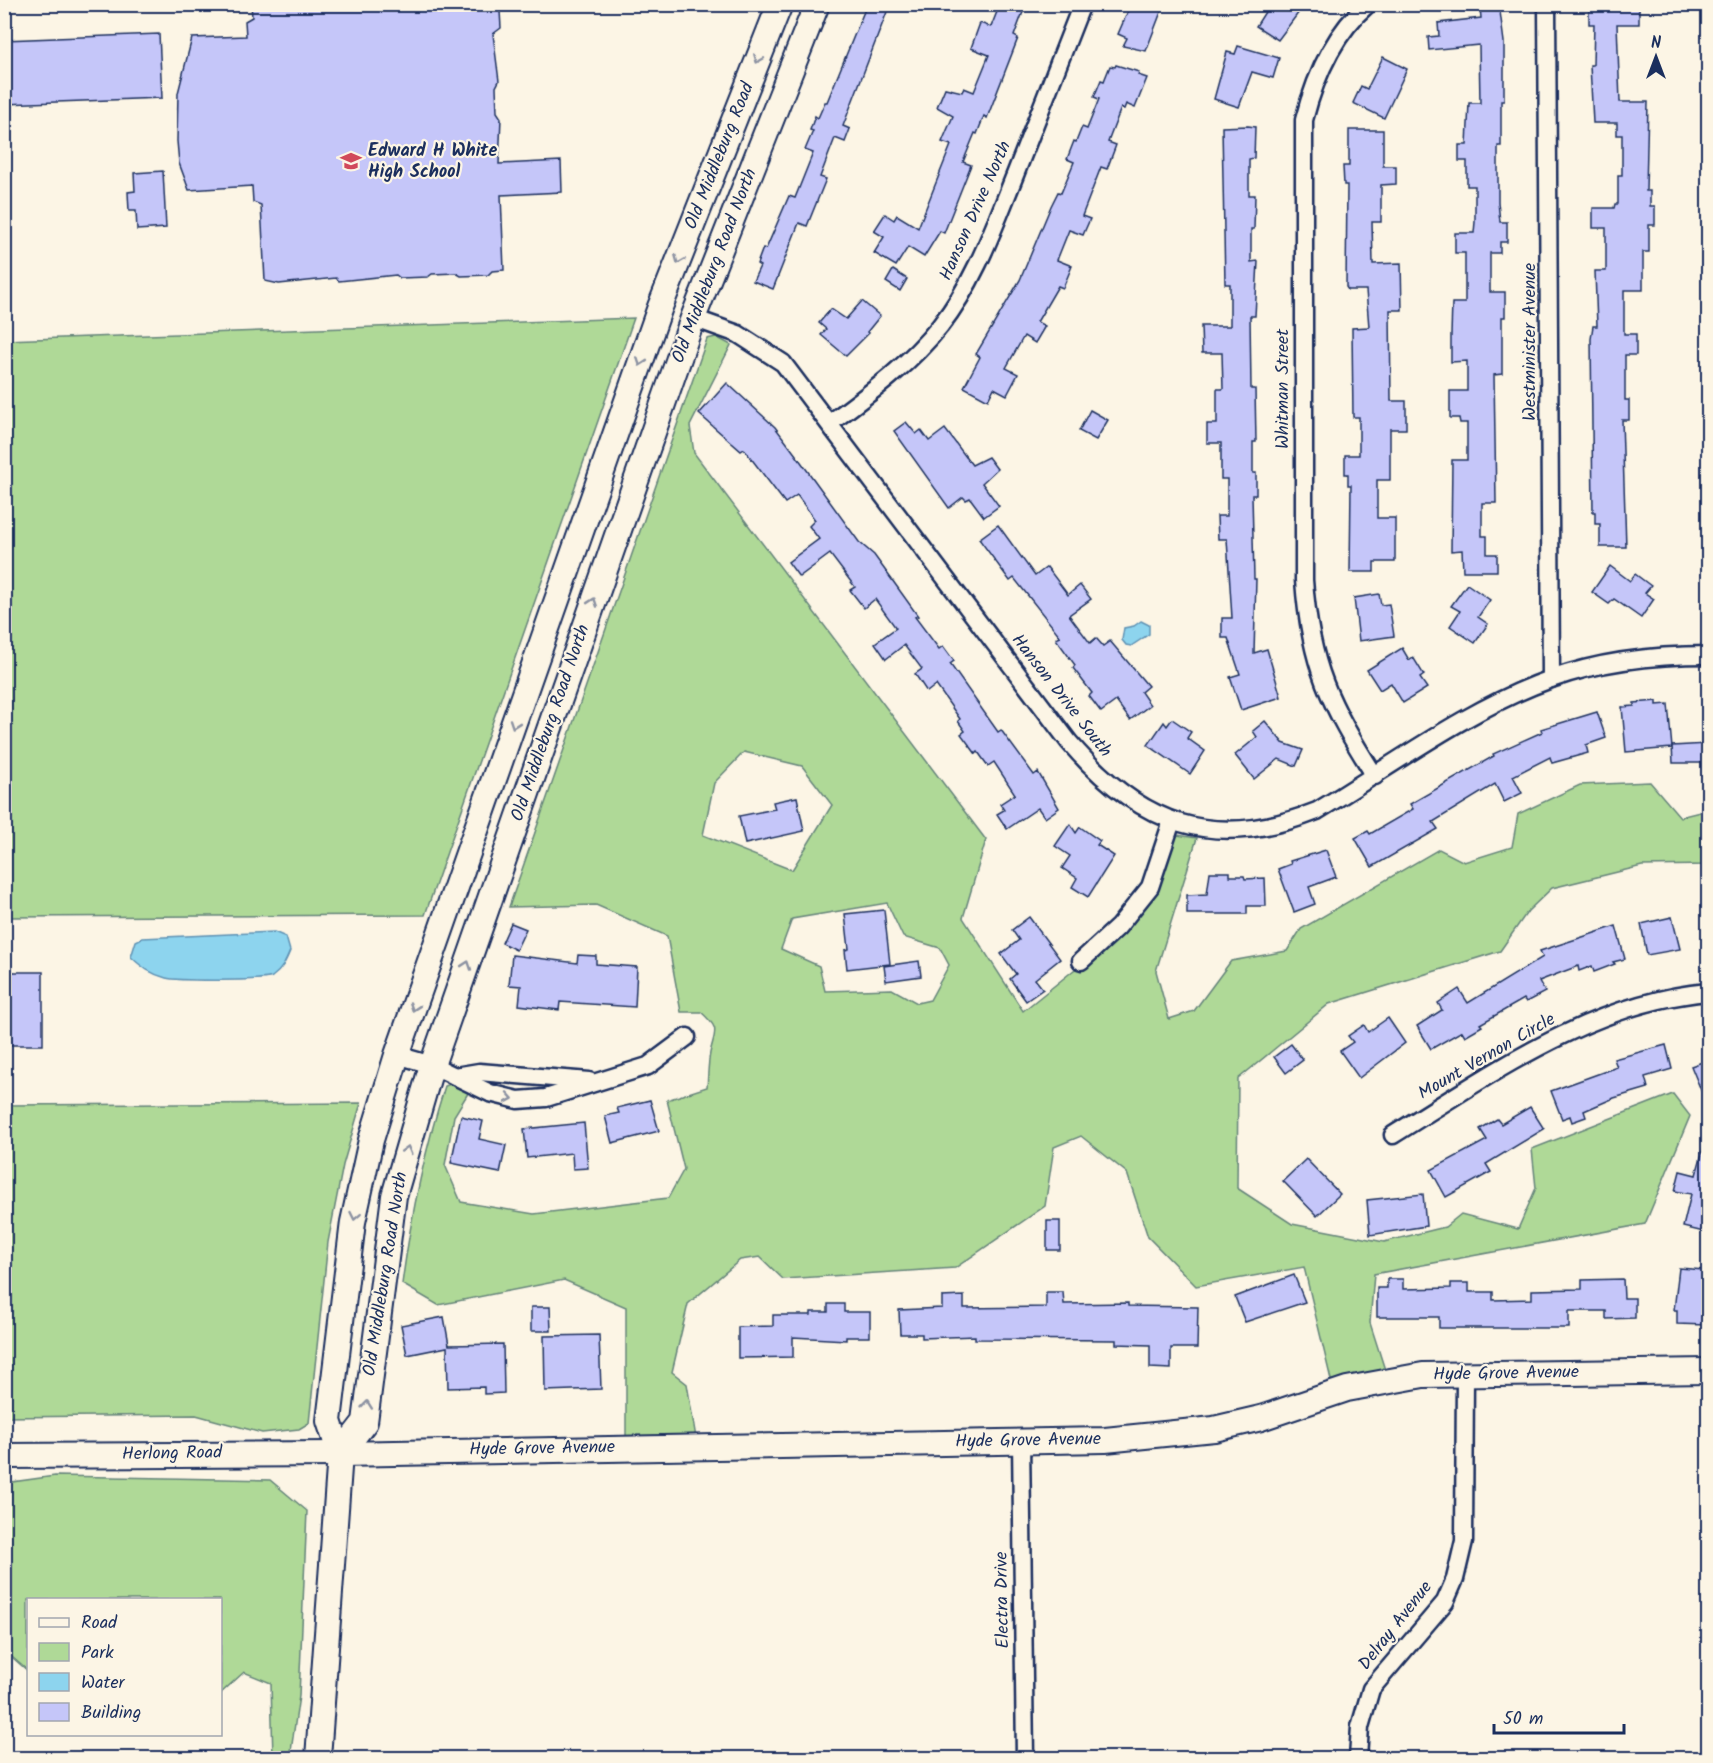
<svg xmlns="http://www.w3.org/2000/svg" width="1713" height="1763" viewBox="0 0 1713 1763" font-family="Kalam,sans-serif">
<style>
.green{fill:#afd997;stroke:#65847a;stroke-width:1.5;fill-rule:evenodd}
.water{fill:#8dd4ee;stroke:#5f92b4;stroke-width:1.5}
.building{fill:#c5c6f9;stroke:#1b2f5e;stroke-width:1.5}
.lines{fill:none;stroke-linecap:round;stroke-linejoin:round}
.street-casing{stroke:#1b2f5e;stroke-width:21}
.secondary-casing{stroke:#1b2f5e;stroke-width:28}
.street{stroke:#fcf5e5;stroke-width:16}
.secondary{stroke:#fcf5e5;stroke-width:24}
.oneway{stroke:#8c92a2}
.labels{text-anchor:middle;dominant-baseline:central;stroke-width:4.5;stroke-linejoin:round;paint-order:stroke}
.poi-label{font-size:18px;font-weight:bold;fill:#1b2f5e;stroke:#fcf5e5;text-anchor:start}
.street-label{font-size:18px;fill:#1b2f5e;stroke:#fcf5e5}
</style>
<rect width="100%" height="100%" fill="#fcf5e5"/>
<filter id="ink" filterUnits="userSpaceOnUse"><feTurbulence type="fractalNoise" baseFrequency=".0167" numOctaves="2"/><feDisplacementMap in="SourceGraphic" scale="12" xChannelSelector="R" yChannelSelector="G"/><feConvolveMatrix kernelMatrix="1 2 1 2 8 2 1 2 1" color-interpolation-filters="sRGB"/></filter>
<g filter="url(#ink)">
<g class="green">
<polygon points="634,318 425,915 5,917 5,340"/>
<path d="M716,337L731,345L690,426L694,453L986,840L963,918L1023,1011L1126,928L1170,839L1177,835L1197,838L1156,971L1169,1019L1194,1011L1231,961L1287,951L1301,929L1439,849L1464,862L1512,847L1518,814L1580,785L1650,782L1680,817L1708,810V865L1642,866L1552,888L1528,911L1500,951L1329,1004L1238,1079L1237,1188L1292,1224L1384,1242L1445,1227L1461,1214L1518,1229L1536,1188L1532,1149L1673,1094L1690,1116L1645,1224L1374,1274L1370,1323L1385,1370L1332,1384L1304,1267L1196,1286L1148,1237L1127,1173L1081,1136L1054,1147L1045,1206L955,1268L783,1279L760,1257L740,1260L688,1304L672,1372L687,1384L696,1438L626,1439V1307L564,1280L438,1305L402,1284C411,1216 424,1152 445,1086L453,1083L470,1090L454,1116L445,1165L461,1202L534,1214L668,1198L684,1169L667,1100L707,1087C708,1076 708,1064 710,1053C715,1030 721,1030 701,1012H681L667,936L596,905L509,907L707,339ZM744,752L802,766L832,805L792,870L703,835L714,783ZM887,903L903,937L940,948L949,965L930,1000L917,1003L892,989L825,991L819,966L781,949L792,919Z"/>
<polygon points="361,1103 343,1165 328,1242 309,1423 299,1429 262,1433 196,1415 5,1417 5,1105"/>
<polygon points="55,1476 270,1480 307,1511 299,1696 290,1758 273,1758 271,1683 244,1672 221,1693 220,1600 28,1600 28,1671 5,1651 5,1483"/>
</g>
<g class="water">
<polygon points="1141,621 1149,625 1149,634 1131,646 1126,645 1122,640 1124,628 1134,626"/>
<path d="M274,932L286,937L290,951C286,961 282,970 272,977C265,981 177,981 166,978C151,974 143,968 131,957L136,941L142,938Z"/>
</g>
<g class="building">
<polygon points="251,4 489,4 500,11 501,28 493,34 499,81 496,87 497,112 501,118 499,164 561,161 562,192 501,195 504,270 492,271 488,275 461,276 456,273 432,274 428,277 400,278 396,275 339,281 336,278 279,284 265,281 261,205 253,202 252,186 189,190 179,163 177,141 178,93 192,38 246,36 245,21 252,17"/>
<polygon points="867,4 890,4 843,126 850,129 845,142 835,138 820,177 826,179 807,226 799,223 773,289 753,281 760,266 757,264 763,248 766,249 789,196 795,198 813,153 805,150 813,131 810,130 815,116 818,118 825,102 827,102"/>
<polygon points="1000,4 1026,4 1014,36 1018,38 987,118 984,116 977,134 975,133 963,162 971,165 944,233 940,231 924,257 908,247 896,266 874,253 884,237 874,231 885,214 894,220 897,215 918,228 951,145 942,142 953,116 937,107 945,88 962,92 964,88 974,92 989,55 971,48 980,23 991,27"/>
<polygon points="1131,4 1164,4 1146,51 1123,46 1127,38 1118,34"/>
<polygon points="1270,4 1305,4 1278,40 1256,26"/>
<polygon points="1499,4 1504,42 1504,101 1501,101 1501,146 1498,146 1498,202 1500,222 1507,222 1507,242 1500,242 1500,253 1490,253 1490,292 1505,292 1505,317 1502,317 1502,374 1494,375 1496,503 1482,503 1482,536 1487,536 1487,554 1497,554 1497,571 1463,571 1462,550 1451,551 1452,460 1467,460 1467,423 1460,423 1459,418 1450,418 1450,391 1467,391 1467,361 1451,362 1451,335 1452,303 1465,303 1465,253 1455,253 1455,233 1474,233 1475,222 1475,186 1467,186 1467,161 1459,161 1459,145 1467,145 1469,103 1480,103 1479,45 1429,50 1428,37 1439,36 1438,23 1481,18 1480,7"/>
<polygon points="1589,4 1639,4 1639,24 1617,24 1620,102 1648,102 1646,191 1650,191 1650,206 1655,206 1655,225 1649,225 1649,252 1643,252 1643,290 1624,290 1624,334 1636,334 1636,355 1625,355 1625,400 1629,400 1629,420 1622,420 1626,547 1600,547 1600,524 1595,524 1595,512 1593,512 1591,339 1593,326 1597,326 1595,271 1606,271 1606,228 1593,228 1593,208 1614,208 1615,204 1618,204 1618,175 1622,175 1622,135 1617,135 1617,123 1593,123 1590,65 1593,65 1594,24 1589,24"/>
<polygon points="159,34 162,98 4,104 4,40"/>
<polygon points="1238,46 1279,58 1273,78 1252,72 1239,107 1214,99 1227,52 1235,54"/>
<polygon points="1383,57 1407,69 1384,118 1353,103 1361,86 1367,89"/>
<polygon points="1116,65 1139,72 1138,75 1147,78 1135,108 1126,104 1124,109 1121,108 1108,142 1116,145 1107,169 1101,167 1082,216 1090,219 1083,235 1069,230 1057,260 1072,266 1063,288 1058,286 1037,322 1045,326 1035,343 1024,336 1006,368 1018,374 1007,395 994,388 988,400 964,387 980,357 976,354 1020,280 1051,206 1058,192 1061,193 1074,162 1067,159 1074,141 1076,142 1082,127 1087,129 1099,99 1094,97 1101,80 1104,81 1110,66 1115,67"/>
<polygon points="1248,126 1255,127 1254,158 1249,159 1249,195 1255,195 1254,229 1251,229 1251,262 1258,261 1255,316 1250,316 1251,389 1255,389 1256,442 1253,442 1253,473 1256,473 1256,495 1252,495 1254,579 1256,579 1254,653 1267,649 1281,697 1241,710 1230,677 1240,674 1228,638 1222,638 1222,618 1232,618 1227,539 1218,539 1217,516 1227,516 1227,479 1221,479 1221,443 1207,443 1207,424 1217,424 1217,389 1223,389 1222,353 1202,353 1201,326 1230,326 1230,284 1225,284 1222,127"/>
<polygon points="1349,130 1383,130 1383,166 1396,166 1396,184 1381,185 1381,222 1372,222 1373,264 1401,263 1402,310 1390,310 1391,401 1406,401 1406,429 1390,429 1390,480 1377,480 1377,518 1395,518 1395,562 1374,562 1374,572 1350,572 1351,485 1348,485 1348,474 1345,474 1345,455 1359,455 1359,417 1353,417 1352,328 1369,327 1366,290 1348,290 1346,287 1347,185 1344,185 1343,166 1349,166"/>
<polygon points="163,171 166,228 137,230 136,211 129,211 128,192 135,191 134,173"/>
<polygon points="893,270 907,279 900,291 886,282"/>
<polygon points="862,301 880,316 867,332 869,333 846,356 821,335 826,329 819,323 831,309 846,319"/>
<polygon points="727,383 775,427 796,455 859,542 874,555 895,584 918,616 915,617 939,649 943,646 954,661 950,664 998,732 1001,730 1034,775 1038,772 1059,808 1045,818 1038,808 1007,829 997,814 1004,810 1000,804 1015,794 994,762 988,766 978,752 976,754 961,734 965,731 958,721 960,719 936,685 927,692 915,674 922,669 904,645 886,659 875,643 896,628 875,599 864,608 850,590 855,587 830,554 799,577 788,562 819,539 809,526 815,520 797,495 785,503 744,449 741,451 699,414"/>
<polygon points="1090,410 1108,420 1096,440 1079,431"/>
<polygon points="906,422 916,434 921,430 929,441 945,429 972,465 988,457 997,469 982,483 999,506 984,517 970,498 966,500 963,497 949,508 894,431"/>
<polygon points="998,525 1035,576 1047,567 1068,595 1080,585 1091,599 1069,615 1090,643 1096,638 1103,646 1110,641 1148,686 1141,692 1150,705 1130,720 1116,701 1101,712 1089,696 1092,693 1073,668 1075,665 1056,639 1060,636 1014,578 1010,581 979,539"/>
<polygon points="1610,566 1630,581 1635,574 1651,586 1645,593 1654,599 1641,618 1614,599 1609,604 1592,592"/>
<polygon points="1467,584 1490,600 1478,617 1488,624 1475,643 1450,626 1460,611 1451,606"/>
<polygon points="1379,594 1381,605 1389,604 1394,636 1359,641 1354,598"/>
<polygon points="1402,648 1409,660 1413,657 1424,675 1420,678 1427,688 1403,703 1391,683 1380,690 1367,670"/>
<polygon points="1657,701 1657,705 1668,704 1672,748 1626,752 1622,707 1634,706 1634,703"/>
<polygon points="1597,712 1606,738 1586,745 1588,753 1552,763 1550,757 1513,776 1522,793 1504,802 1495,784 1433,822 1438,829 1372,867 1355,838 1368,831 1370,834 1413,809 1410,804 1494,756 1493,754 1542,732 1541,729"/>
<polygon points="1172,719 1191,732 1187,738 1205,751 1190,774 1148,745 1164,722 1167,726"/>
<polygon points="1265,721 1283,743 1303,750 1296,766 1279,759 1254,779 1235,755 1257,737 1253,731"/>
<polygon points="1708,744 1708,763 1673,763 1672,746"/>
<polygon points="797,797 804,831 745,844 739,816 775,809 773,802"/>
<polygon points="1070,824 1076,833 1080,827 1100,841 1097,845 1114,856 1088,897 1072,887 1077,878 1062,868 1070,856 1055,846"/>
<polygon points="1326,850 1336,877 1309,887 1315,904 1294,912 1278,869 1291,864 1290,861"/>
<polygon points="1210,872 1230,872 1230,876 1244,876 1245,879 1265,878 1266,906 1247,906 1247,914 1187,914 1187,895 1207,894"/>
<polygon points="884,910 890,964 847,969 845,950 849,949 845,914"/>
<polygon points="1029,917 1060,959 1035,979 1043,989 1026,1001 1010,979 1016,974 1001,954 1019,940 1012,930"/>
<polygon points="1672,917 1680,949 1647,955 1641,924"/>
<polygon points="511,923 526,929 516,950 502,943"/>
<polygon points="1616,926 1625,959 1613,962 1615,964 1594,972 1592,966 1579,971 1578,966 1539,981 1545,992 1526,1002 1524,999 1480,1024 1482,1026 1465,1036 1462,1031 1431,1049 1417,1026 1442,1010 1438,1003 1459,989 1468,1003 1543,957 1540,951"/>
<polygon points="512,955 577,963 578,955 596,956 596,964 637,967 635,1007 560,1002 559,1010 519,1005 521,986 509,985"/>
<polygon points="919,961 921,976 886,981 884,966"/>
<rect x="4" y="972" width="39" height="73"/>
<polygon points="1388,1018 1405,1043 1359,1078 1340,1051 1353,1042 1348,1036 1364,1025 1368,1032"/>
<polygon points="1291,1044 1303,1060 1286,1073 1274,1057"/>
<polygon points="1666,1045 1672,1069 1645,1077 1648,1088 1614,1098 1584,1111 1586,1117 1572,1122 1570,1116 1562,1119 1551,1091 1617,1067 1614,1059"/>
<polygon points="1708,1060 1708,1107 1691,1066"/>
<polygon points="650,1100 659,1131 612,1143 605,1116 619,1113 617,1108"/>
<polygon points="1530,1107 1544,1129 1486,1164 1491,1172 1446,1197 1431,1170 1487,1140 1480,1129 1497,1119 1501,1124"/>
<polygon points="461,1116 483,1121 479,1139 506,1145 500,1173 451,1163"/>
<polygon points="584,1123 588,1168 573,1169 572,1153 527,1158 524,1129"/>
<polygon points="1704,1146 1708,1146 1708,1233 1683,1227 1691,1194 1675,1191 1680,1171 1696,1175"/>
<polygon points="1306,1159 1340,1194 1317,1216 1283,1181"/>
<polygon points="1423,1194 1426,1226 1370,1235 1367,1200"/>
<rect x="1047" y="1221" width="13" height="29"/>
<polygon points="1679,1268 1704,1270 1703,1299 1707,1299 1706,1325 1677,1324 1677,1310 1674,1310"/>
<polygon points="1294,1275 1305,1302 1245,1322 1235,1297"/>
<polygon points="1387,1279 1403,1279 1403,1289 1451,1288 1451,1283 1469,1283 1469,1292 1493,1292 1493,1300 1532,1299 1532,1290 1582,1289 1582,1280 1623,1279 1624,1298 1635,1298 1635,1318 1606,1319 1606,1311 1569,1311 1569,1328 1439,1328 1439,1317 1377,1317 1377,1288 1387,1288"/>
<polygon points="1046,1292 1063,1292 1064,1304 1128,1303 1128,1306 1198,1307 1197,1348 1171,1348 1171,1369 1150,1368 1150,1345 1116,1344 1116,1340 975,1339 975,1336 922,1338 922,1334 900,1334 899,1310 942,1308 942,1297 964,1296 964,1308 1046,1307"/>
<polygon points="828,1304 844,1304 844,1312 870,1312 870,1337 846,1337 846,1340 793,1337 793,1357 738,1358 738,1327 773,1326 773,1315 811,1315 811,1312 828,1312"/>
<polygon points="531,1307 550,1307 551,1331 531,1331"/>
<polygon points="444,1317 449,1345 503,1344 504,1393 484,1394 484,1387 448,1388 447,1347 407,1355 401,1325"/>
<polygon points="599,1335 601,1389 545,1391 544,1336"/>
</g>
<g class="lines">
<defs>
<g id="street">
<path d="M1368,4C1333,34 1315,77 1304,120V580C1310,666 1330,705 1375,776"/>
<polyline points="1547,4 1551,679"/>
<path d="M693,318L738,334L783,363L1069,742C1140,825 1213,852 1317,811C1392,766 1469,708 1551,679C1601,661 1656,655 1708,655"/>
<path d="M830,423C869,394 909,365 940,326C975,282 994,227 1015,175C1037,118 1060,61 1082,4"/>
<polyline points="1081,961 1118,927 1150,887 1172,821"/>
<polyline points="397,1055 432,1065 490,1093 518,1100 546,1098 648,1066 687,1037"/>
<polyline points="455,1076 479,1072 589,1081"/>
<path d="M1393,1135C1490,1075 1591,1002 1708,992"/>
<polyline points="1021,1440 1025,1758"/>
<polyline points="1358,1758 1360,1727 1371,1689 1445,1602 1455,1579 1464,1541 1465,1374"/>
</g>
<g id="secondary">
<polyline points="340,1454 365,1422 394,1196 432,1065 693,318 817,4"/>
<polyline points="4,1456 340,1454 1105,1440 1214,1429 1261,1418 1347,1389 1423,1375 1708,1371"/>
<polyline points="318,1758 340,1454 329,1421 353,1222 371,1140 397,1055 660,307 780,4"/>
</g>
</defs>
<use href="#street" class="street-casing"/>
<use href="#secondary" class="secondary-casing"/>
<use href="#street" class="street"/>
<use href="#secondary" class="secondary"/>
</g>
<defs><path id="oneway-chevron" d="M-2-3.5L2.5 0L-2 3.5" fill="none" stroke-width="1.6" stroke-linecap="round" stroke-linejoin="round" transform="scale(1.5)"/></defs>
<g class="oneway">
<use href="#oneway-chevron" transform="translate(758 59) rotate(112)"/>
<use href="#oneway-chevron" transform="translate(679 260) rotate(112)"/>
<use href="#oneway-chevron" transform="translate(641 362) rotate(109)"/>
<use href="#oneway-chevron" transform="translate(593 602) rotate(-71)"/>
<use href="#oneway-chevron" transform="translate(514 724) rotate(109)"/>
<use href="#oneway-chevron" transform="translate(467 965) rotate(-71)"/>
<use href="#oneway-chevron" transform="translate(414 1007) rotate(109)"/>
<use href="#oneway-chevron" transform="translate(509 1098) rotate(10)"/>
<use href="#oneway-chevron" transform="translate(407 1150) rotate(-75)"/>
<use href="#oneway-chevron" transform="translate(355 1216) rotate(101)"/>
<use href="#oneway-chevron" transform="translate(367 1405) rotate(-84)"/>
</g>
</g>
<defs>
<symbol id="school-bare" viewBox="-9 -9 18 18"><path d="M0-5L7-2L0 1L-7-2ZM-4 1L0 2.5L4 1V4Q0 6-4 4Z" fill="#d1495b" stroke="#fcf5e5" stroke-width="2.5" paint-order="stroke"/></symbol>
</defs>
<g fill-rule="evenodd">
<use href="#school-bare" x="336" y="146" width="30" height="30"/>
</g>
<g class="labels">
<g class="poi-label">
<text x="368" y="151">Edward H White<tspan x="368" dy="21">High School</tspan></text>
</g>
<g class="street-label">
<text transform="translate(720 156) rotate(-68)">Old Middleburg Road</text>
<text transform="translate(976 211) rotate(-66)">Hanson Drive North</text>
<text transform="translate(715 266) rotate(-69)">Old Middleburg Road North</text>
<text transform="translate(1530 342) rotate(-90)">Westminister Avenue</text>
<text transform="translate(1283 389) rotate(-90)">Whitman Street</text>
<text transform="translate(1061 696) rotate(52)">Hanson Drive South</text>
<text transform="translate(551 723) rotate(-71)">Old Middleburg Road North</text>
<text transform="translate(1487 1057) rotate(-30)">Mount Vernon Circle</text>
<text transform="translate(386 1274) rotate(-81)">Old Middleburg Road North</text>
<text transform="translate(1506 1374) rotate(-1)">Hyde Grove Avenue</text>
<text transform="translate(1028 1441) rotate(-1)">Hyde Grove Avenue</text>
<text transform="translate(542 1449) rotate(-1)">Hyde Grove Avenue</text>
<text transform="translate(172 1454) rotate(-1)">Herlong Road</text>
<text transform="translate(1003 1600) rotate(-91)">Electra Drive</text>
<text transform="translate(1396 1626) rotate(-52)">Delray Avenue</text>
</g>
</g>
<rect width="1713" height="1763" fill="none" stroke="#fcf5e5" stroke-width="24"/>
<rect x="12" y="12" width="1689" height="1739" fill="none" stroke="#1b2f5e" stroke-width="2" filter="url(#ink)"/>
<rect x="27" y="1598" width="195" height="138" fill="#fcf5e5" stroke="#a2a6af" stroke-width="1.5"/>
<rect x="39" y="1618" width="30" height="9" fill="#fcf5e5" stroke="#a2a6af" stroke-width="1.5"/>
<text x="81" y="1628" font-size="18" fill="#1b2f5e">Road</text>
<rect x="39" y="1643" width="30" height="18" fill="#afd997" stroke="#a2a6af" stroke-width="1.5"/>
<text x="81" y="1658" font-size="18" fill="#1b2f5e">Park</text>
<rect x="39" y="1673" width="30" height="18" fill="#8dd4ee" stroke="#a2a6af" stroke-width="1.5"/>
<text x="81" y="1688" font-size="18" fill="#1b2f5e">Water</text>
<rect x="39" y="1703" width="30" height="18" fill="#c5c6f9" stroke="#a2a6af" stroke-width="1.5"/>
<text x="81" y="1718" font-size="18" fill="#1b2f5e">Building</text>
<g transform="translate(1656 57)" stroke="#fcf5e5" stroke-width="4.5" paint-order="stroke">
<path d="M0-4.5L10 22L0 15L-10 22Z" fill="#1b2f5e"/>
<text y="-9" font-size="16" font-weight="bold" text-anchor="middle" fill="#1b2f5e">N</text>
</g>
<path d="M1494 1724v9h130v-9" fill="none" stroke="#1b2f5e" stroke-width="3"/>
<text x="1503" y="1724" font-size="18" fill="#1b2f5e" stroke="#fcf5e5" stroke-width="4.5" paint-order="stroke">50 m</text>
</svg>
